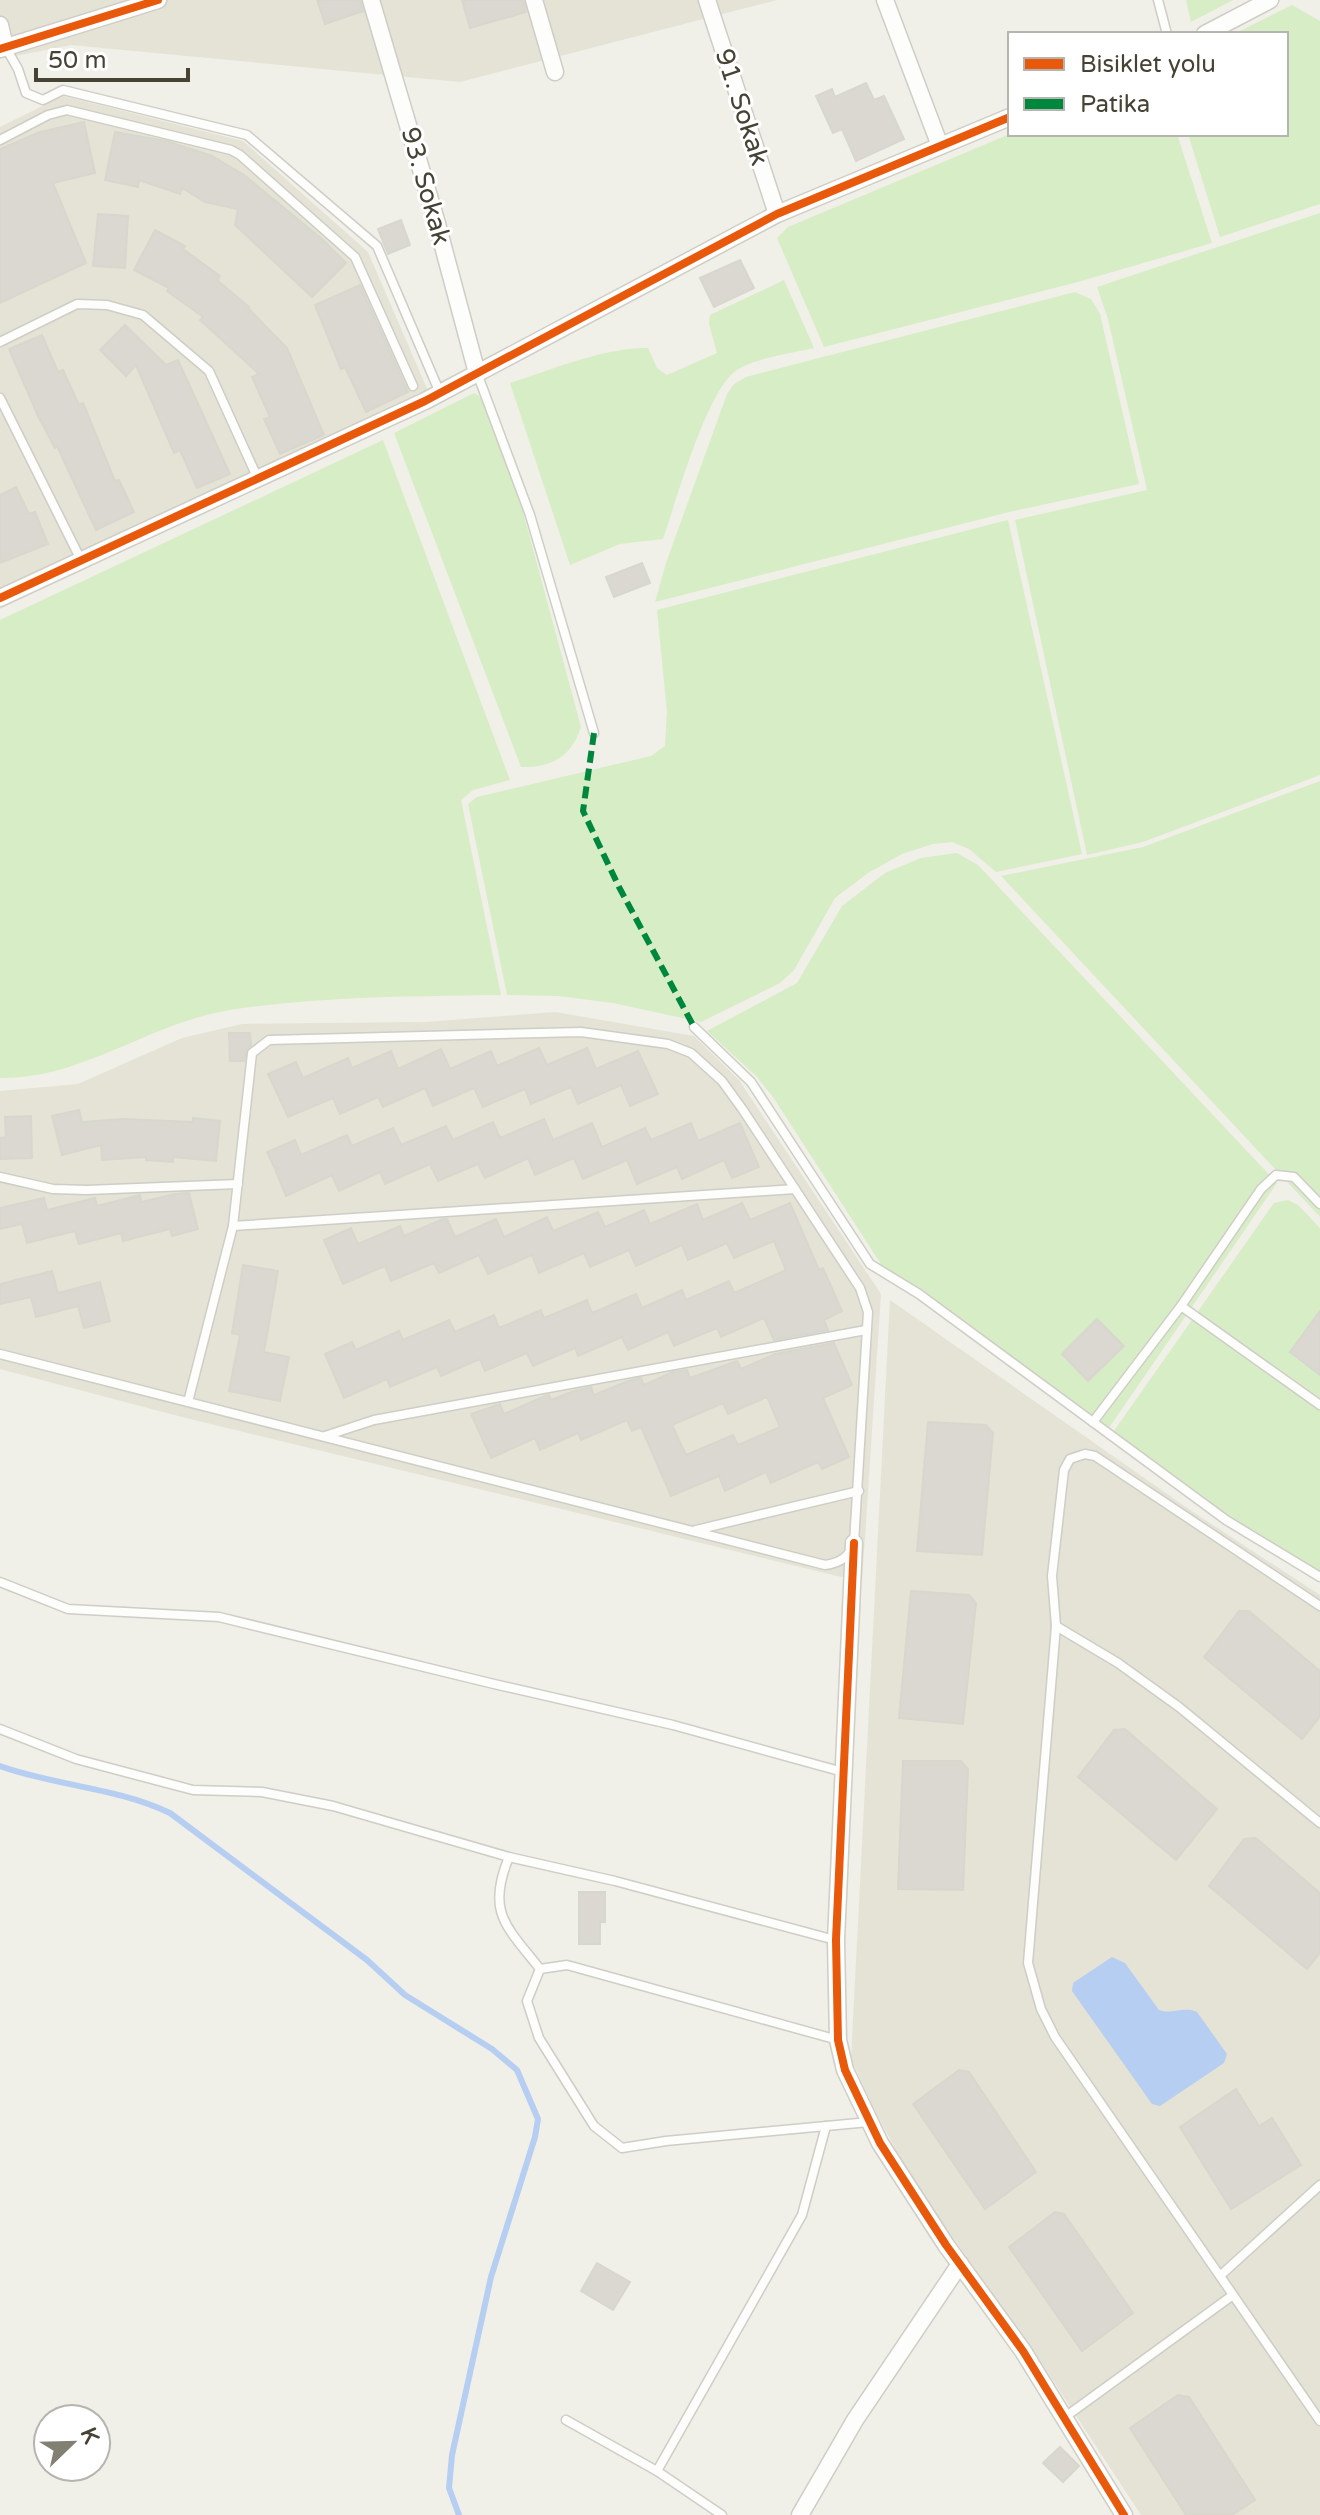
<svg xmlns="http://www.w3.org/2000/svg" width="1320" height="2515" viewBox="0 0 1320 2515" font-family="'Varela Round',sans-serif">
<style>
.residential{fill:#e5e3d5}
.green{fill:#d7edc6}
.water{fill:#b5cef1}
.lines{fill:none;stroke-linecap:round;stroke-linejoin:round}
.stream{stroke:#b5cef1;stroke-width:6}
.building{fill:#dad8d0;stroke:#d8d7ce;stroke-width:2;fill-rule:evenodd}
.lane-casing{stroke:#cecdc6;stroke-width:11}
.street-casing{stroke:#cecdc6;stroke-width:19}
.lane{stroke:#fdfdfc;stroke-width:8}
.street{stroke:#fdfdfc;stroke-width:16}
.quiet{stroke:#00873e;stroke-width:6;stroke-dasharray:12 6;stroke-linecap:butt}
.cycleway-casing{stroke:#fff;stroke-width:13}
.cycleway{stroke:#e8590c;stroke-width:8}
.labels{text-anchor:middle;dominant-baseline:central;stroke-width:6;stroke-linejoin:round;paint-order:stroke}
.street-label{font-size:26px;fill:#464334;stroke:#fff}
</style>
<rect width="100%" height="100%" fill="#f0efe8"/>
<g class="residential">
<polygon points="0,0 777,0 460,82 71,45 0,59"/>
<polygon points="63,96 243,141 368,252 434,405 0,609 0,127"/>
<polygon points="555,1012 694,1036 739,1080 881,1294 862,1582 182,1417 0,1369 0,1091 78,1084 182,1038 242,1024 426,1022"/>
<polygon points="890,1300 1193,1512 1320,1595 1320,2515 1141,2515 1035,2353 914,2183 877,2115 851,2059"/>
</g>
<g class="green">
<polygon points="1186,0 1233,0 1191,22"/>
<polygon points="1292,5 1320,21 1320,204 1220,237 1188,134 1286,134 1286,34 1234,34"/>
<polygon points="1010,134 1177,134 1212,243 1078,282 824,347 777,238 788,227"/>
<polygon points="1320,213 1320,775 1143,842 1087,855 1015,520 1147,490 1108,319 1097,287"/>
<path d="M784,280L814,348C793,353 754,358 737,370C707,389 676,502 663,539L620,544L570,565L510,383C551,370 605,347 648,348L657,368L667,375L717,353L709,324L710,315Z"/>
<polygon points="1075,292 1091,299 1100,314 1139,484 1009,512 655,602 666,563 727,394 734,384 746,377"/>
<path d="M474,393L482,398L515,482L581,727C572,756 552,768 521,767L394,433Z"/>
<path d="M383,440L510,780L473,790L461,800L501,995C429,996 358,996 287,1003C259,1006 230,1008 203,1016C133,1035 74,1079 0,1078V620Z"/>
<polygon points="1008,520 1082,854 996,872 969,849 952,842 933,844 902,854 868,873 835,898 794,970 780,983 701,1022 613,1003 558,996 507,995 468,804 477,797 651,756 665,746 667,712 657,610"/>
<polygon points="1320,781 1320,1217 1001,876 1143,847"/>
<polygon points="957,853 978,865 1277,1183 1104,1435 899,1285 886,1272 773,1097 756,1076 707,1031 797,983 842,906 885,873 921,858"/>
<polygon points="1288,1200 1298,1205 1320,1228 1320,1577 1211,1515 1109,1438 1274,1203"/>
</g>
<path class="water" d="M1112,1957L1125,1963L1159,2010C1172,2015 1184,2006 1197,2012L1227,2054L1224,2063L1160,2106L1152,2104L1072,1991L1073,1983Z"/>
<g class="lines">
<path class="stream" d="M0,1766C56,1786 115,1787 170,1813L367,1960L405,1995L492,2049L517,2070L538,2119L535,2137L491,2277L452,2455L449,2488L459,2515"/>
</g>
<g class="building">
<polygon points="317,0 360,0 363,11 325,24"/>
<polygon points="462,0 523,0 526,12 470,28"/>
<polygon points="866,83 874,100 884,96 904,139 856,161 842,129 833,133 816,96 832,89 835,97"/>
<polygon points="84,122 95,173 53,183 86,263 0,303 0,149 40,132"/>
<polygon points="115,132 166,141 212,156 244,175 322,239 346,263 312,297 235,225 238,209 205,202 182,188 180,194 139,180 138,187 105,180"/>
<polygon points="98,214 128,216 125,268 93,266"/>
<polygon points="401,220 410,245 388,254 378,229"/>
<polygon points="155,230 185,246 183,249 220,276 217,280 249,307 248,308 287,348 324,435 280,454 264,419 270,417 252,377 259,374 200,320 203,317 167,291 169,288 134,270"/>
<polygon points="740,260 754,288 714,307 700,278"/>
<polygon points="360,285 408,392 366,412 345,367 341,369 315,305"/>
<polygon points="125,325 166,365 178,360 230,474 197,488 180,450 174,453 136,365 126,376 100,350"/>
<polygon points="42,335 58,372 63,370 79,405 83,403 115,481 119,480 134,512 96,530 57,446 55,448 38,416 9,349"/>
<polygon points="16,487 29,514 35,512 48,544 0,563 0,495"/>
<polygon points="642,563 650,583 614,597 606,577"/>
<polygon points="229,1033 250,1033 251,1045 246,1050 244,1061 230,1061"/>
<polygon points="539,1048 547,1065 587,1048 596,1069 638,1051 658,1094 630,1106 621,1085 578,1104 571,1087 531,1104 525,1089 483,1107 474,1088 433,1106 425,1088 383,1107 378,1097 340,1114 333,1098 288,1117 268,1074 296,1062 303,1078 348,1058 352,1068 391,1051 398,1069 441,1049 450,1069 491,1051 497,1066"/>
<polygon points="79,1110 82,1122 123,1119 193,1122 193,1118 220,1121 216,1161 173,1157 173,1162 146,1160 146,1157 102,1160 101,1145 62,1155 52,1116"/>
<polygon points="31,1116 32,1158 0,1159 0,1138 6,1137 5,1117"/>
<polygon points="544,1119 553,1140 592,1123 602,1147 645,1128 651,1140 691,1123 698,1141 740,1123 759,1167 732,1178 724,1160 682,1179 677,1167 637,1184 627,1160 583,1179 574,1158 535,1175 528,1158 485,1178 478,1164 438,1181 430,1164 385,1184 380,1172 339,1191 332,1175 286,1196 275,1169 280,1168 274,1167 267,1152 295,1140 301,1155 347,1135 352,1146 393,1128 401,1145 446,1126 453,1140 493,1122 500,1138"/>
<polygon points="189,1193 198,1229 172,1236 170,1229 123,1241 121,1233 79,1244 75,1231 27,1243 22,1224 0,1229 0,1208 44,1198 47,1210 95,1198 97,1206 140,1195 141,1202 175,1194"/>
<polygon points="742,1203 750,1220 790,1203 819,1270 823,1268 842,1311 824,1320 828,1330 774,1340 764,1318 721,1337 717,1328 674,1346 668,1332 628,1350 622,1337 578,1356 575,1348 533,1366 527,1353 485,1371 480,1359 441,1376 437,1367 390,1387 387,1379 344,1398 325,1354 352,1342 356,1350 399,1331 403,1340 449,1320 455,1332 494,1315 499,1328 541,1310 544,1318 587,1300 592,1313 636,1294 642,1308 682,1290 686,1300 729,1281 734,1293 786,1270 774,1241 734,1258 727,1243 688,1260 682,1245 636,1266 629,1250 590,1267 584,1253 539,1273 532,1255 488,1274 479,1255 439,1273 434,1263 391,1281 385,1266 343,1284 324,1240 351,1228 358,1244 400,1226 404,1236 443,1219 447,1219 455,1237 496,1219 504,1237 547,1217 553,1231 598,1212 605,1227 644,1210 650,1224 697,1204 703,1220"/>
<polygon points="243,1265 278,1271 264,1352 289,1357 280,1401 229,1391 240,1335 232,1333"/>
<polygon points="52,1271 58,1293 100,1282 110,1321 84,1328 78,1306 36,1317 31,1297 0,1304 0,1284"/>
<polygon points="1320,1311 1320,1375 1290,1352"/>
<polygon points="1097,1319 1124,1346 1088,1381 1062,1354"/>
<path d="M834,1343L852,1385L823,1398L849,1457L822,1469L818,1462L771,1483L766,1472L725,1491L719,1476L671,1496L641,1427L632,1431L627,1420L581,1440L578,1433L540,1450L535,1438L491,1458L471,1414L500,1404L504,1414L545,1396L549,1395L551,1400L574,1391L591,1387L594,1395L628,1381L641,1378L644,1385L673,1372L687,1370L690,1378L737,1361L741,1369L775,1354ZM767,1397L780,1427L738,1445L733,1435L686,1455L672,1425L723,1403L728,1414Z"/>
<polygon points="928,1422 986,1425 993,1433 982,1555 917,1551"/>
<polygon points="911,1591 969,1595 976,1603 963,1724 899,1718"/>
<polygon points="1239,1611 1249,1611 1320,1671 1320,1717 1302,1739 1204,1657"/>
<polygon points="1125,1729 1217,1809 1176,1860 1078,1777 1114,1730"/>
<polygon points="903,1761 961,1761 968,1769 963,1890 898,1889"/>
<polygon points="1256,1838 1320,1893 1320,1953 1307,1969 1209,1886 1244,1839"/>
<polygon points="579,1892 605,1892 605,1922 600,1922 600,1944 579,1944"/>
<polygon points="959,2070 969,2072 1036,2172 985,2209 913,2104"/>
<polygon points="1236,2089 1259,2126 1272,2118 1301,2165 1231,2209 1180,2127"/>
<polygon points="1055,2212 1064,2214 1133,2313 1082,2351 1009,2247"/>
<polygon points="597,2263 630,2282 613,2310 581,2291"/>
<polygon points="1178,2395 1189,2397 1255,2500 1232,2515 1186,2515 1130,2428"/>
<polygon points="1060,2447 1079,2466 1063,2482 1043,2463"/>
</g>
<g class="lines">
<defs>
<g id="lane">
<polyline points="1158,0 1167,34"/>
<polyline points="6,48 18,69 26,93 43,100 63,90 247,135 377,246 440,393"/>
<polyline points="0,140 48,115 67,110 231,150 240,155 355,257 413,386"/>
<polyline points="0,342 77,304 107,305 143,315 209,371 258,479"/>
<polyline points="477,373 530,515 594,733"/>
<polyline points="0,398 81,560"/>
<polyline points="694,1027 751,1082 870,1264 919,1294 1226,1520 1320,1577"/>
<polyline points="0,1177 53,1189 87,1190 238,1184"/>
<polyline points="233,1226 795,1189"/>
<polyline points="1181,1306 1320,1405"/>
<path d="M0,1354L825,1565C840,1563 849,1557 854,1543L868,1312L860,1288L743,1110L722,1081L691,1053L668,1044L581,1032L269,1040L252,1053L233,1226L188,1402"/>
<polyline points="1093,1422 1181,1306 1261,1189 1276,1175 1294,1177 1320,1204"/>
<polyline points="325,1436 374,1420 866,1330"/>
<polyline points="696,1530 859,1491"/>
<polyline points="0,1582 68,1609 219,1617 494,1684 673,1725 843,1772"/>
<polyline points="1320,1606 1095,1456 1085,1454 1070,1459 1064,1470 1052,1576 1056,1626 1028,1963 1041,2009 1055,2037 1320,2421"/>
<polyline points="1056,1626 1118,1663 1179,1707 1320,1823"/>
<polyline points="0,1729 76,1759 193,1790 262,1792 333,1806 509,1857 615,1881 835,1940"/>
<path d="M509,1857C486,1912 506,1926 540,1969"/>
<polyline points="838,2040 567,1965 540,1969 527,2001 539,2038 594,2126 622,2148 666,2141 869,2122"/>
<polyline points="1221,2275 1320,2185"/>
<polyline points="1065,2417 1233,2295"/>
<polyline points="566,2420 657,2471 722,2515"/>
<polyline points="657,2471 802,2215 826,2126"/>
</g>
<g id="street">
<polyline points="371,0 436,220 477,373"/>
<polyline points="534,0 555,72"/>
<polyline points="707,0 777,214"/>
<polyline points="885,0 940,146"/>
<polyline points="0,25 5,47"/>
<polyline points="1205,34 1270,0"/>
<polyline points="0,49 158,0"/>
<polyline points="0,598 425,401 777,214 1010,117"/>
<polyline points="854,1543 836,1940 838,2040 845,2070 880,2143 946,2245 1023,2351 1124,2515"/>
<polyline points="800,2515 855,2420 960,2264"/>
</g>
</defs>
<use href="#lane" class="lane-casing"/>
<use href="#street" class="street-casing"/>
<use href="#lane" class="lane"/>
<use href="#street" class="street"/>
<polyline class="quiet" points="594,733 583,811 619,887 694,1027"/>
<defs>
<g id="cycleway">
<polyline points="0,49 158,0"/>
<polyline points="0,598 425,401 777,214 1010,117"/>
<polyline points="854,1543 836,1940 838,2040 845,2070 880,2143 946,2245 1023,2351 1124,2515"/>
</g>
</defs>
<use href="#cycleway" class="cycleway-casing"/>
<use href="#cycleway" class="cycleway"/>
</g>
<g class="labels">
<g class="street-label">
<text transform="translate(742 107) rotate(72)">91. Sokak</text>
<text transform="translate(426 186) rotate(74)">93. Sokak</text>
</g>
</g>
<rect x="1008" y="32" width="280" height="104" fill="#ffffff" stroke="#b5b4ae" stroke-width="2"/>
<rect x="1024" y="58" width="40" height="12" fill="#e8590c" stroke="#b5b4ae" stroke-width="2"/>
<text x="1080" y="72" font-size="24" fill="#464334">Bisiklet yolu</text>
<rect x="1024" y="98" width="40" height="12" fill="#00873e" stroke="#b5b4ae" stroke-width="2"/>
<text x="1080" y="112" font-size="24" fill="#464334">Patika</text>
<g transform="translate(72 2443) rotate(67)"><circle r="38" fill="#ffffff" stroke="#b5b4ae" stroke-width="2"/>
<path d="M0-6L14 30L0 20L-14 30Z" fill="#827f73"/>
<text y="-12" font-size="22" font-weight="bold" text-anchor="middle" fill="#464334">K</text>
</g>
<path d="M36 68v12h152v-12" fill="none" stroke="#464334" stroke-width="4"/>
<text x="48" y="68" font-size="24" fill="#464334" stroke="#ffffff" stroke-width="6" paint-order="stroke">50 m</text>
</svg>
